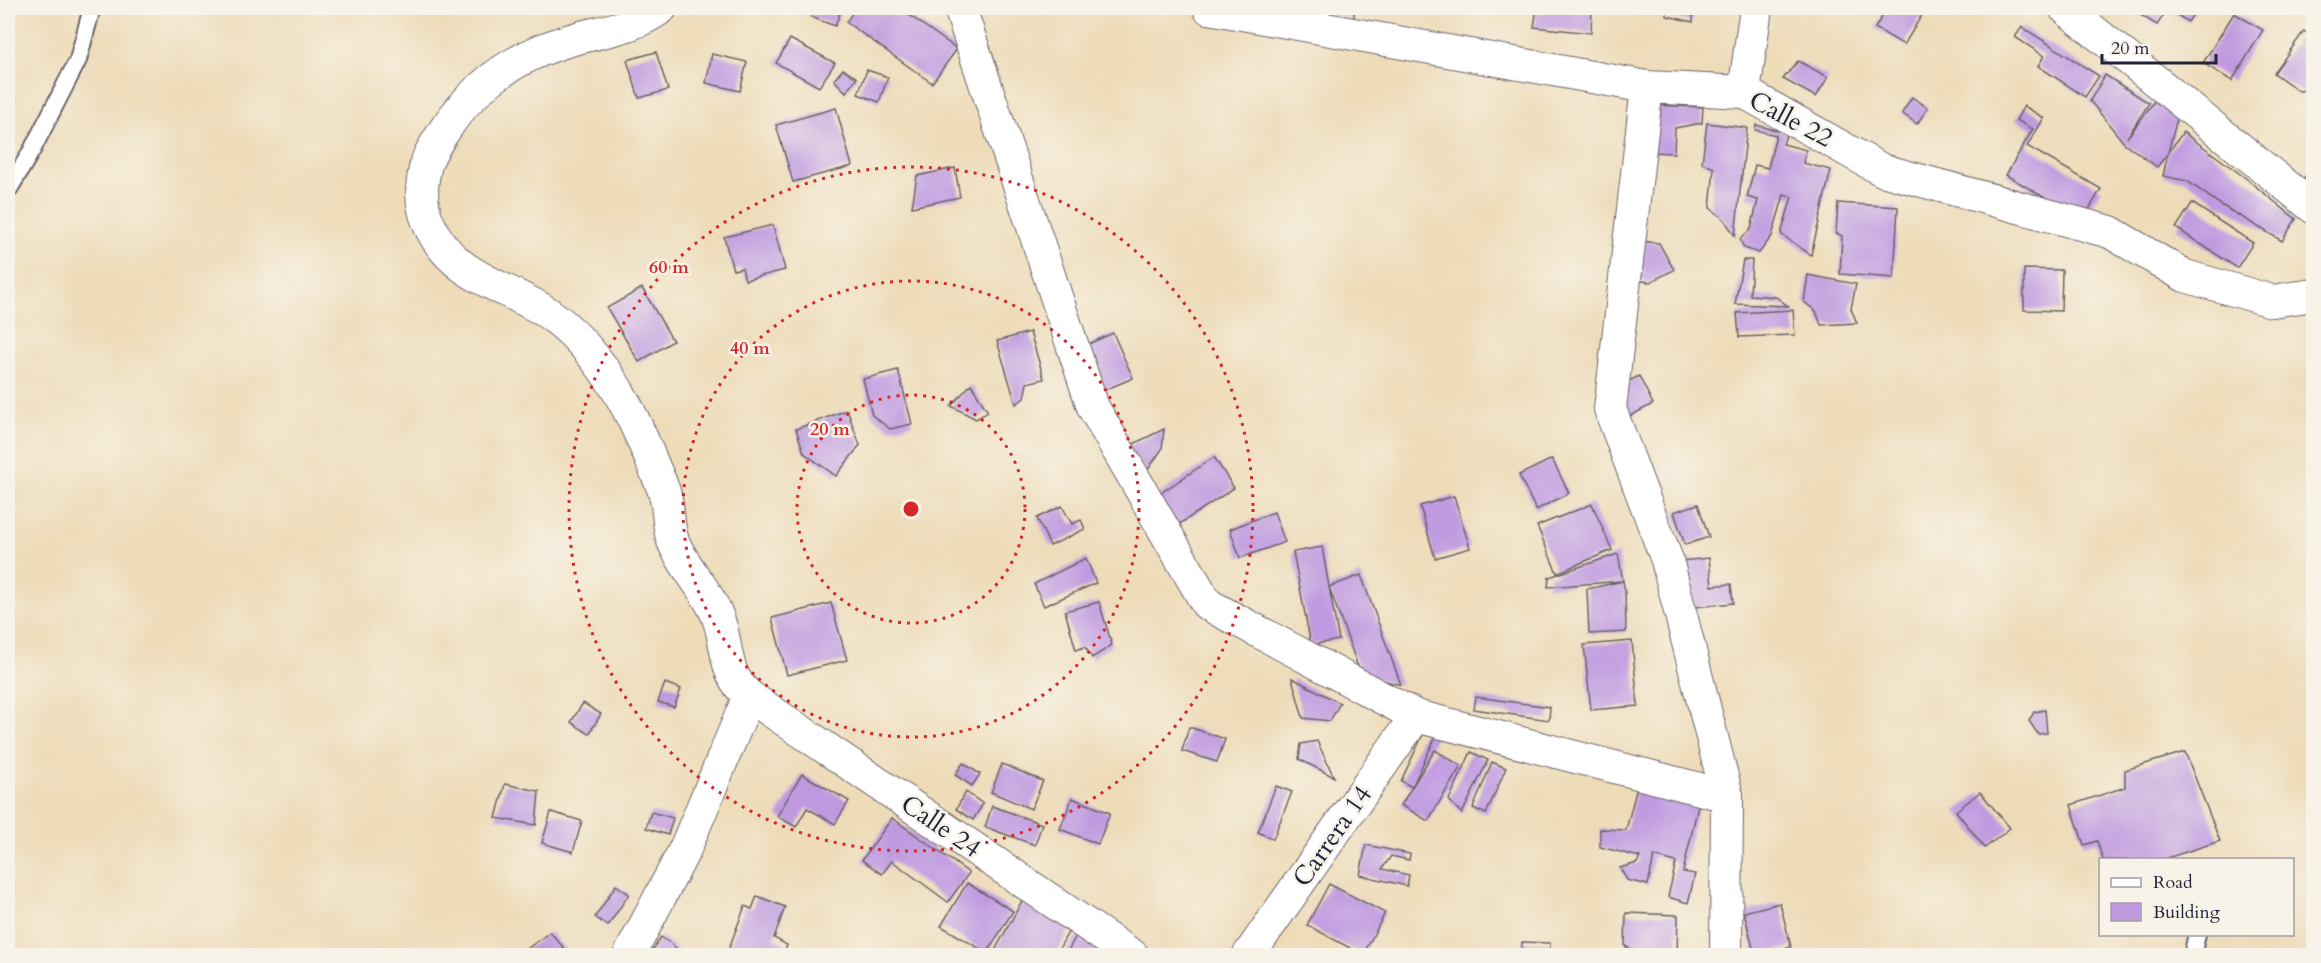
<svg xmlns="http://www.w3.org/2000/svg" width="2321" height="963" viewBox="0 0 2321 963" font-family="Cardo,serif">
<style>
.building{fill:#bf9ae0}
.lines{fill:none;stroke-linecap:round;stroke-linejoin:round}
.lane-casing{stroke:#696367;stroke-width:20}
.street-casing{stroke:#696367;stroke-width:34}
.lane{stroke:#fff;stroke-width:16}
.street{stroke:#fff;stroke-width:32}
.ring{fill:none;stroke:#d62828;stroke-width:3;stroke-dasharray:3 6}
.labels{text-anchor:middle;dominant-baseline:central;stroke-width:5;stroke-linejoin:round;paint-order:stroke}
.street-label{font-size:26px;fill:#22223b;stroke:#f7f3e8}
.centre{fill:#d62828;stroke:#f7f3e8;stroke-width:3}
.ring-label{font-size:18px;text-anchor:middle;font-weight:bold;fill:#d62828;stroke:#f7f3e8;stroke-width:5;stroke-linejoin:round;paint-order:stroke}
</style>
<rect width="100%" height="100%" fill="#f7f3e8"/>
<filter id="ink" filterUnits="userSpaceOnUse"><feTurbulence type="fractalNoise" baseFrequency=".0167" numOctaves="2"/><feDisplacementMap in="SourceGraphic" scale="12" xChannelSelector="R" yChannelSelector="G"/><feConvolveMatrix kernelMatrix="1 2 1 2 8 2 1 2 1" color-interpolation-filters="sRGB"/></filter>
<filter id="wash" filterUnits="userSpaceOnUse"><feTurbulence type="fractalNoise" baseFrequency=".008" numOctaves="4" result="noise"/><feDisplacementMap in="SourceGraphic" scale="24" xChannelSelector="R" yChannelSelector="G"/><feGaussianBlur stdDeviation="1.35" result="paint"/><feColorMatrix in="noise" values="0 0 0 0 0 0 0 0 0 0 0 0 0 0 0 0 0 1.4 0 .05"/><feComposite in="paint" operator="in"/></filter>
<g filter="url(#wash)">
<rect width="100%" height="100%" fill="#eedcb9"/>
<g id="blocks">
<g class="building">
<polygon points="815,8 842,8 835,26 811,17"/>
<polygon points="856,8 899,8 957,49 932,83 846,22"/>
<polygon points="1302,8 1354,8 1354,18 1303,12"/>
<polygon points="1537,8 1592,8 1591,33 1534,27"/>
<polygon points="1668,8 1693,8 1693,22 1667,16"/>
<polygon points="1887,8 1926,8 1904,45 1875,28"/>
<polygon points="2129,8 2197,8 2188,22 2168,9 2157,25"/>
<polygon points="2234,13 2263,30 2232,81 2203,63"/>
<polygon points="2022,27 2099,76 2085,97 2038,66 2044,56 2015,37"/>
<polygon points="2304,31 2313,38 2313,89 2299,91 2274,73"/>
<polygon points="790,39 835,63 819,87 776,63"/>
<polygon points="656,52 668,90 639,98 627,60"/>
<polygon points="712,54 747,62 740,91 706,83"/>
<polygon points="1798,61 1828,77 1816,97 1783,79"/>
<polygon points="843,69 857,78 846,92 834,80"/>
<polygon points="867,70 888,77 879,102 858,94"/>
<polygon points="2105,75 2149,103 2127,138 2156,99 2178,115 2168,153 2183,132 2243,176 2296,219 2282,241 2221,205 2187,181 2163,176 2168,153 2157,167 2124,143 2090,101"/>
<polygon points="1912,97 1928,108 1917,124 1902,113"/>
<polygon points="1652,105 1703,107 1702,123 1675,128 1674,153 1651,152"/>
<polygon points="2024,106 2044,118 2027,146 2101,189 2083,220 2006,175 2033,129 2016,120"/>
<polygon points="836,108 852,166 793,182 776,125"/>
<polygon points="1707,123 1747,128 1735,236 1724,219 1710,208 1714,168 1702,163"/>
<polygon points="1756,125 1787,133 1783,144 1806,150 1803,163 1831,170 1811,255 1781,234 1792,197 1784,195 1772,236 1759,253 1744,248 1740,239 1751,229 1758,200 1747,197 1755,165 1768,168 1776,135 1755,130"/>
<polygon points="2313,167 2313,179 2310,183 2304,178"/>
<polygon points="955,168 960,197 912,207 917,176"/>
<polygon points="1838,203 1898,207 1894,278 1840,274 1842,236 1836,233"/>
<polygon points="2192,203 2253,243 2237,268 2176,228"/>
<polygon points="773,225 785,270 745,280 742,268 733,270 724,237"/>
<polygon points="1639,241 1659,243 1674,270 1650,282 1635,280"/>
<polygon points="1743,260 1752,260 1750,295 1776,297 1788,306 1735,304"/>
<polygon points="2024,269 2062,270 2061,311 2024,310"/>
<polygon points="1808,275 1856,284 1851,309 1857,323 1821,325 1816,311 1804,302"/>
<polygon points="642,288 673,341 639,362 607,308"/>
<polygon points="1793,310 1795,335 1739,337 1737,313"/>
<polygon points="1030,332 1044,379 1027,383 1024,398 1016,404 997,341"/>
<polygon points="1113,333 1133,378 1095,394 1075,350"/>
<polygon points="898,370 912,424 890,429 872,415 863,379"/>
<polygon points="1639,376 1653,404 1626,418 1621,385"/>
<polygon points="971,384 988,412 976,419 951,406"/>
<polygon points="847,410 860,445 836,476 804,453 796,429"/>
<polygon points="1164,429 1162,449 1147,471 1123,449"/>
<polygon points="1214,457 1234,488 1175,527 1155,497"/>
<polygon points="1552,459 1569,493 1536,510 1519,475"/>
<polygon points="1454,496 1470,548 1435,558 1420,506"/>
<polygon points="1592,504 1612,550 1557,573 1537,526"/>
<polygon points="1698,504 1709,537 1685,545 1674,512"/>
<polygon points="1062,506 1072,524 1081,520 1085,529 1050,546 1037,518"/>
<polygon points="1274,512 1285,542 1240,558 1230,529"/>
<polygon points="1322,547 1329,587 1361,575 1401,685 1361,675 1329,587 1339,640 1311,645 1293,552"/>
<polygon points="1618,554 1625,592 1626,632 1589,634 1587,589 1623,581 1548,587 1549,577"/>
<polygon points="1086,558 1096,583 1044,606 1034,584"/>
<polygon points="1709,558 1712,586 1731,584 1733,603 1686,608 1681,561"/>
<polygon points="1099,602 1112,645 1092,658 1085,647 1076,650 1065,611"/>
<polygon points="831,603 847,660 787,675 772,618"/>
<polygon points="1632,641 1638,706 1591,710 1584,645"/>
<polygon points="1292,678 1340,703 1330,721 1303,718"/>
<polygon points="665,683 681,689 674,707 658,702"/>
<polygon points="1476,697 1550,707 1549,720 1474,709"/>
<polygon points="583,703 601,714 589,734 571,722"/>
<polygon points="2045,710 2047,733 2038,734 2029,721 2034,712"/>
<polygon points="1189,727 1225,739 1217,762 1182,751"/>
<polygon points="1426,728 1437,734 1412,787 1435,750 1461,766 1428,821 1401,805 1412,787 1401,781"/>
<polygon points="1317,741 1334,777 1299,759 1301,744"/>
<polygon points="1471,752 1488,760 1462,814 1449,800"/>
<polygon points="2185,752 2220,841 2161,860 2103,860 2097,841 2084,845 2071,805 2125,787 2125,770"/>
<polygon points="1492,762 1506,768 1486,814 1473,808"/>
<polygon points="963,763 980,774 972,786 955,775"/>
<polygon points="1002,764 1043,781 1031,809 991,792"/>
<polygon points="802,774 849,801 835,824 807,808 796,827 777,816"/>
<polygon points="505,784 539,791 536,825 496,818"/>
<polygon points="1276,786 1292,792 1273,839 1258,832"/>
<polygon points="1637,787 1699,801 1683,872 1695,874 1688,903 1668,897 1676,862 1654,856 1648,885 1627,880 1620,868 1637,863 1640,857 1600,847 1600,829 1626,830"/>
<polygon points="966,792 983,804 973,820 956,809"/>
<polygon points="1980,792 2010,828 1985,848 1956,811"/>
<polygon points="1072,798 1110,813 1098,844 1060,829"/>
<polygon points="992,806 1042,824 1035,845 985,827"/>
<polygon points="551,812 582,821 573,852 542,843"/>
<polygon points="651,812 673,818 668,835 646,828"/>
<polygon points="892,818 969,873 948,902 892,861 882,874 862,860"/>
<polygon points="1366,845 1410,854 1409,860 1391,856 1382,869 1409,875 1407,886 1360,875"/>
<polygon points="967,883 1013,911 987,953 941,926"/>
<polygon points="1329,884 1385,913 1363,955 1307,925"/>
<polygon points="616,885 629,894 608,926 595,917"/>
<polygon points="757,896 785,907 774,938 787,945 783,956 726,956 745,906 752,909"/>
<polygon points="1023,899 1072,925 1055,956 992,956"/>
<polygon points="1780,903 1791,947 1755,956 1744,912"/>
<polygon points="1626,913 1678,915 1677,956 1644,956 1625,946"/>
<polygon points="550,932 571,956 537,956 527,949"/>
<polygon points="1076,936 1111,956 1065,956"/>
<polygon points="661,937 673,945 683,956 649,956"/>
<polygon points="1522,942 1550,943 1550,955 1521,955"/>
</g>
</g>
</g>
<g filter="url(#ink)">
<use href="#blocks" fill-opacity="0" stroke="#696367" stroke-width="1.5"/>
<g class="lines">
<defs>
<g id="lane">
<polyline points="8,191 32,150 78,60 92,8"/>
<polyline points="2192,956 2197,934"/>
</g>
<g id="street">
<path d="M661,8C637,26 609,30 581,37C525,51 478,80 446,128C439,139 431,150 427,161C421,181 420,203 428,222C450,275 498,283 543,310C566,324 588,348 604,370C626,400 640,433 654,467C658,477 664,488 666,499C669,513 668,527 673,541C684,568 706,588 717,615C730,647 721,671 749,696L1133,956"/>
<polyline points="960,8 1093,407 1207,604 1416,716 1727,796"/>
<polyline points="1209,8 1647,87 1744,92 1882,170 2110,232 2185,276 2272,301 2314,295"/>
<polyline points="2065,8 2314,208"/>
<polyline points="1647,87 1610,409 1667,560 1727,796 1726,956"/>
<polyline points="1744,92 1756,8"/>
<polyline points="629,956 685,849 749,696"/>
<polyline points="1248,956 1416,716"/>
</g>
</defs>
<use href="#lane" class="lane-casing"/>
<use href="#street" class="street-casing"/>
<use href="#lane" class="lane"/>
<use href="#street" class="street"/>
</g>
</g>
<g class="ring">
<circle cx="911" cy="509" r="114"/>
<circle cx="911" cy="509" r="228"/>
<circle cx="911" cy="509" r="342"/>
</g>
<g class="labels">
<g class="street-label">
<text transform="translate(1791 119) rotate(28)">Calle 22</text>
<text transform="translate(941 826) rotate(34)">Calle 24</text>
<text transform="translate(1332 836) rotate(-55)">Carrera 14</text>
</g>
</g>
<circle cx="911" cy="509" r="9" class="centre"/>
<g class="ring-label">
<text x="669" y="273">60 m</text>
<text x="750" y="354">40 m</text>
<text x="830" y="435">20 m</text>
</g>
<rect width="2321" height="963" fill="none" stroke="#f7f3e8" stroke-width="30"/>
<rect x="2099" y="858" width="195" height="78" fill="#f7f3e8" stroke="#a29fa3" stroke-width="1.5"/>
<rect x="2111" y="878" width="30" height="9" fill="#ffffff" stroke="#a29fa3" stroke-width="1.5"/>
<text x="2153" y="888" font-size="18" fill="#22223b">Road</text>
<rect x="2111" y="903" width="30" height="18" fill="#bf9ae0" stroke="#a29fa3" stroke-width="1.5"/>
<text x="2153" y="918" font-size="18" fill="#22223b">Building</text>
<path d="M2102 54v9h114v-9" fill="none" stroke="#22223b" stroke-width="3"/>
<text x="2111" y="54" font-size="18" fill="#22223b" stroke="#f7f3e8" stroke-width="4.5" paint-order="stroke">20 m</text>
</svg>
